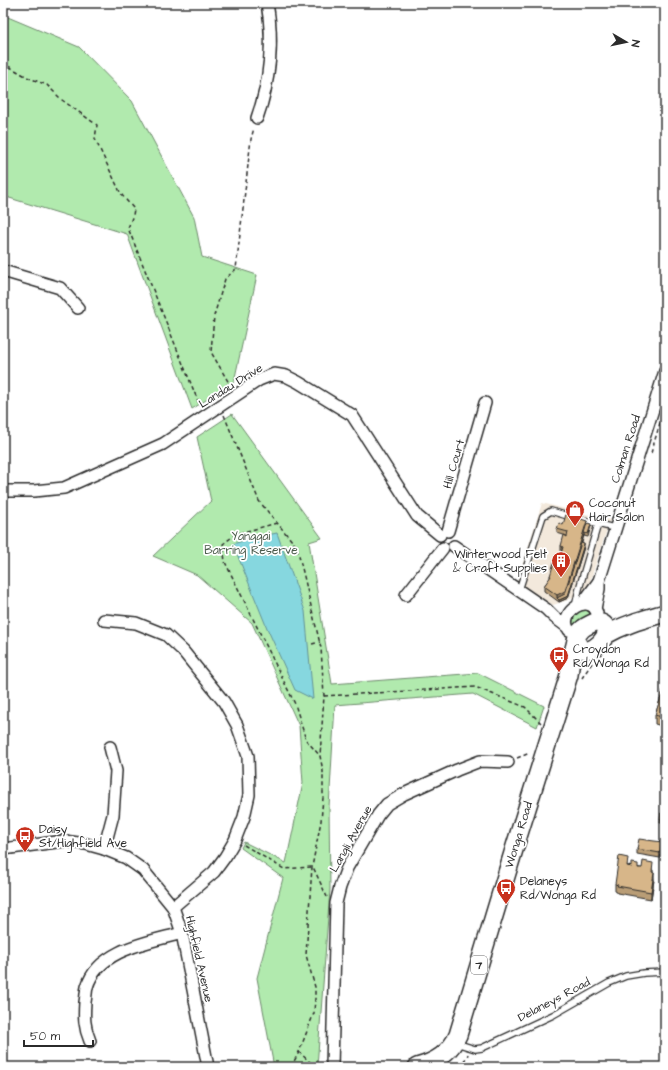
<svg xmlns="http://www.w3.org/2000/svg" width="668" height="1070" viewBox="0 0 668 1070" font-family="'Architects Daughter',sans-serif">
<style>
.built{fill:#f3e9dc}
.green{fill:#b1eaae;stroke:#6e8a6c}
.water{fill:#86d7df;stroke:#629297}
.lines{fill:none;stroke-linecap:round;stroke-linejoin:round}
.lane-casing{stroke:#2b2b2b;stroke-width:8}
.street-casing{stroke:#2b2b2b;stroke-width:14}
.primary-casing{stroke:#2b2b2b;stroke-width:20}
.path{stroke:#2b2b2b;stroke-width:1.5;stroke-dasharray:4 3;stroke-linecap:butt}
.lane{stroke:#fff;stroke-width:5.5}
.street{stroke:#fff;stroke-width:11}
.primary{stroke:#fff;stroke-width:17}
.wall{fill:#b99d76;stroke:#2b2b2b}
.shaded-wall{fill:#967f60;stroke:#2b2b2b}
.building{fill:#d7b689;stroke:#2b2b2b}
.labels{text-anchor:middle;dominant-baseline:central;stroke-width:3.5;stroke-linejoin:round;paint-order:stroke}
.shield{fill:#fff;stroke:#6b6b6b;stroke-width:1}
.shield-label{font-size:11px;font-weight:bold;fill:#2b2b2b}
.street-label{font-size:12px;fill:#2b2b2b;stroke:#fff}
.poi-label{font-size:12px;fill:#2b2b2b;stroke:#fff;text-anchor:start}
.park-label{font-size:12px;fill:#4c5b4c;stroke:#fff}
</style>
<rect width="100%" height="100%" fill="#fff"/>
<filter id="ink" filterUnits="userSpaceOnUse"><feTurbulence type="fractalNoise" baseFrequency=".025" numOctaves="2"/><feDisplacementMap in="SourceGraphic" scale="8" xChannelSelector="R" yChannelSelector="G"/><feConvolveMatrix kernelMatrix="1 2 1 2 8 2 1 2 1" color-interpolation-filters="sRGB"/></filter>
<g filter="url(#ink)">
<polygon class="built" points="542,503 610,520 587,591 568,600 553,605 517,582"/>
<g class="green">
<polygon points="3,15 79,47 132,101 194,217 202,257 257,275 234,382 192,409 127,234 3,196"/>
<polygon points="232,414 322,538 309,542 332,684 478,673 544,706 537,727 473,694 335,705 329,807 330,889 317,1067 274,1067 257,978 283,878 241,848 244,842 286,863 303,783 299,726 252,623 197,575 153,556 211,501 197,437"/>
<path d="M574,610C584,610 587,608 592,617L576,627H570Z"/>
</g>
<polygon class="water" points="277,533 305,611 313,699 295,690 267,628 233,544 252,538"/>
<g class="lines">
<defs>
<g id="lane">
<polyline points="581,519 598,524"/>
<polyline points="519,590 543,516 551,511 571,517"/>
<polyline points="575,607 579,589 598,524 614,528"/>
<polyline points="456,1043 475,1049 482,1048 553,1015 609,983 626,976 644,973 665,972"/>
</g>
<g id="street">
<path d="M257,118C270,82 274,41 267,3"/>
<polyline points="3,271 60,288 78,308"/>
<polyline points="3,491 34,491 64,488 163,444 259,380 274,374 286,376 298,382 352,415 417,516 440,535"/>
<polyline points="448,531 485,403"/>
<polyline points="454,546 546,609 554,617 566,626"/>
<polyline points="406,595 443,548"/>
<polyline points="582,604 599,581"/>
<polyline points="595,609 599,589 599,581 665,371"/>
<polyline points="104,620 136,623 166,635 183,651 224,702 237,725 248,756 249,795 244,817 235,840 225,857 214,872 173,907"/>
<path d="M569,630C557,612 590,592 597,613"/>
<polyline points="3,849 64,841 86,844 104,849 126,858 143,870 173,907 182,933 208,1067"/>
<polyline points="104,849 113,815 116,771 110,747"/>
<path d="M90,1041C84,1027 84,1017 85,1002C86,997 86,991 87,987C98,949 150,942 182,933"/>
<polyline points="332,1067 336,903 340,887 347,868 378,815 387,804 404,794 457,770 480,761 508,762"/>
</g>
<g id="primary">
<path d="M595,622C620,622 598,656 581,649L576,641C577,630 586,626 595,622Z"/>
<path d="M606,635C625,624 645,619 665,613"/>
<path d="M417,1067C436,1062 450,1053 458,1035L516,843L569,675L571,660L576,641"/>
</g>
</defs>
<use href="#lane" class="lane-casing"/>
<use href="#street" class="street-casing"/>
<use href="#primary" class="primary-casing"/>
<g class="path">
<polyline points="3,63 29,78 47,85 62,100 97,125 95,139 121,194 134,209 133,215 128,228 200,406"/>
<polyline points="221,392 229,383 211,352 214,316 225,279 236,269 251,139 254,128"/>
<polyline points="224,415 259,501 297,547 321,648 324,696 320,756 323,771 323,798 321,821 312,867 306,955 315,987 315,998 314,1013 299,1052 315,1067"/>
<polyline points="651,453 663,413"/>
<polyline points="277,523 236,534 223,544 225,562 295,704 306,740 320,756"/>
<polyline points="312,644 320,642"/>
<polyline points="582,678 592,663"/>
<polyline points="324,696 475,687 525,707 541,723"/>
<polyline points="517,758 530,753"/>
<polyline points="244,845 284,869 312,867 314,869 327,897"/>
<polyline points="291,1067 299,1052"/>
<polyline points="459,1067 467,1057 468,1054"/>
</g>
<use href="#lane" class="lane"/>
<use href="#street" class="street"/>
<use href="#primary" class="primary"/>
</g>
<g class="wall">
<polygon points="587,523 591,526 588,537 584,536 584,535 582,543 584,547 568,598 559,602 544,591 544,586 550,578 550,576 560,557 562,551 561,551 561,546 567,536 557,533 557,529 563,525"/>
<polygon points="665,685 665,727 655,724 655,715"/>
<polygon points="661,813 665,813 665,822 660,822"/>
<polygon points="662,847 660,858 637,854 637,849"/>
<polygon points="628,865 628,866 653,870 654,880 651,899 617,893 617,892 615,891 615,884"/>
</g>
<g class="shaded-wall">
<polygon points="587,521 587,525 565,596 557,598 557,595"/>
<polygon points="584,544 584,547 568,598 559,602 559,600 568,596"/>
<polygon points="654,873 654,880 651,899 651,892"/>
</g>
<g class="building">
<polygon points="566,514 587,521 565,591 557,595 544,586 551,576 550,576 556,555 560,557 563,547 561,546 564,535 567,537 568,532 557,529 559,523 563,525"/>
<polygon points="587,523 591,524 588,534 584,533"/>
<polygon points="581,543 584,544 568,596 559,600 557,598 565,594"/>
<polygon points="665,685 665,718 655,715"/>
<polygon points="661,813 665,813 665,820 660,819"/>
<polygon points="639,839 662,842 660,853 637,849"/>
<polygon points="619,856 628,858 627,866 632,867 632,863 638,864 638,868 642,868 643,861 653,863 652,872 654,873 651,892 617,886 618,885 615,884"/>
</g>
</g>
<defs>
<symbol id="shop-pin" viewBox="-11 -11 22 30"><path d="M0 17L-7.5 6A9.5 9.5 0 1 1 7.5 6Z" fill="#c8321e" stroke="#fff"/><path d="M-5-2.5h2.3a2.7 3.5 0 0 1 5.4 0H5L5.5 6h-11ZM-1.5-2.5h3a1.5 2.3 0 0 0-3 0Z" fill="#fff"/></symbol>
<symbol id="building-pin" viewBox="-11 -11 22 30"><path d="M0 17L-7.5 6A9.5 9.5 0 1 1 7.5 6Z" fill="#c8321e" stroke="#fff"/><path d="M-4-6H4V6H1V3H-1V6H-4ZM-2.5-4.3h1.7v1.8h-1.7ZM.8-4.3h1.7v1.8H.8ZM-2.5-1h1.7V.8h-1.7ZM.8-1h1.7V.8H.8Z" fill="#fff"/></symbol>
<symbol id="bus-pin" viewBox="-11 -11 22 30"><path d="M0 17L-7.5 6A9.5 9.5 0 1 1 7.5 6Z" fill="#c8321e" stroke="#fff"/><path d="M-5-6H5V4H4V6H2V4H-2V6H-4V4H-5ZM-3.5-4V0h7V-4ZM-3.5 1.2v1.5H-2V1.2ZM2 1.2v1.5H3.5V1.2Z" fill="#fff"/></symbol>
</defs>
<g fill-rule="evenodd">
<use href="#shop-pin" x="564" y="499" width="22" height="30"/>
<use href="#building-pin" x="550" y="550" width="22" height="30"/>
<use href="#bus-pin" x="548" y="645" width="22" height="30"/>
<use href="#bus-pin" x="14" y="825" width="22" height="30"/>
<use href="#bus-pin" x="495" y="877" width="22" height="30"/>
</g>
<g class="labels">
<rect class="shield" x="471" y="956" width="16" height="18" rx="3"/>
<g class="shield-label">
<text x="479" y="965">7</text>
</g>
<g class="street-label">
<text transform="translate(231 386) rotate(-32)">Landau Drive</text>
<text transform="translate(626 449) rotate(-72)">Colman Road</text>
<text transform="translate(454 464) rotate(-74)">Hill Court</text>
<text transform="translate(519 835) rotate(-73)">Wonga Road</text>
<text transform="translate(351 839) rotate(-61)">Langli Avenue</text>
<text transform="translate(199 959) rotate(77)">Highfield Avenue</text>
<text transform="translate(554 1000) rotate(-28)">Delaneys Road</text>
</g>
<g class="poi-label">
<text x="589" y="503">Coconut<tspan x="589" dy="14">Hair Salon</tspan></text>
<text x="547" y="554" text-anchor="end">Winterwood Felt<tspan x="547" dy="14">&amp; Craft Supplies</tspan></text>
<text x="573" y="649">Croydon<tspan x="573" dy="14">Rd/Wonga Rd</tspan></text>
<text x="39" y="829">Daisy<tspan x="39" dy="14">St/Highfield Ave</tspan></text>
<text x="520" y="881">Delaneys<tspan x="520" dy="14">Rd/Wonga Rd</tspan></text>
</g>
<g class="park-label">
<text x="251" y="536">Yanggai<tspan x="251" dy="14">Barring Reserve</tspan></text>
</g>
</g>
<rect width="668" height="1070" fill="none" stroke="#fff" stroke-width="16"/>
<rect x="8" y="8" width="652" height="1054" fill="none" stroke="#2b2b2b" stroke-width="1.5" filter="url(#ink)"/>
<g transform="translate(626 42) rotate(99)" stroke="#ffffff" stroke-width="3" paint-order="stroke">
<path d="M0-3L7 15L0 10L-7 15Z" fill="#2b2b2b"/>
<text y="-6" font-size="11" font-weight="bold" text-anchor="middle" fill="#2b2b2b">N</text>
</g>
<path d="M24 1040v6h69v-6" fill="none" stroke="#2b2b2b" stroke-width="2"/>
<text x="30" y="1040" font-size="12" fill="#2b2b2b" stroke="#ffffff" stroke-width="3" paint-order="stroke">50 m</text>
</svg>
